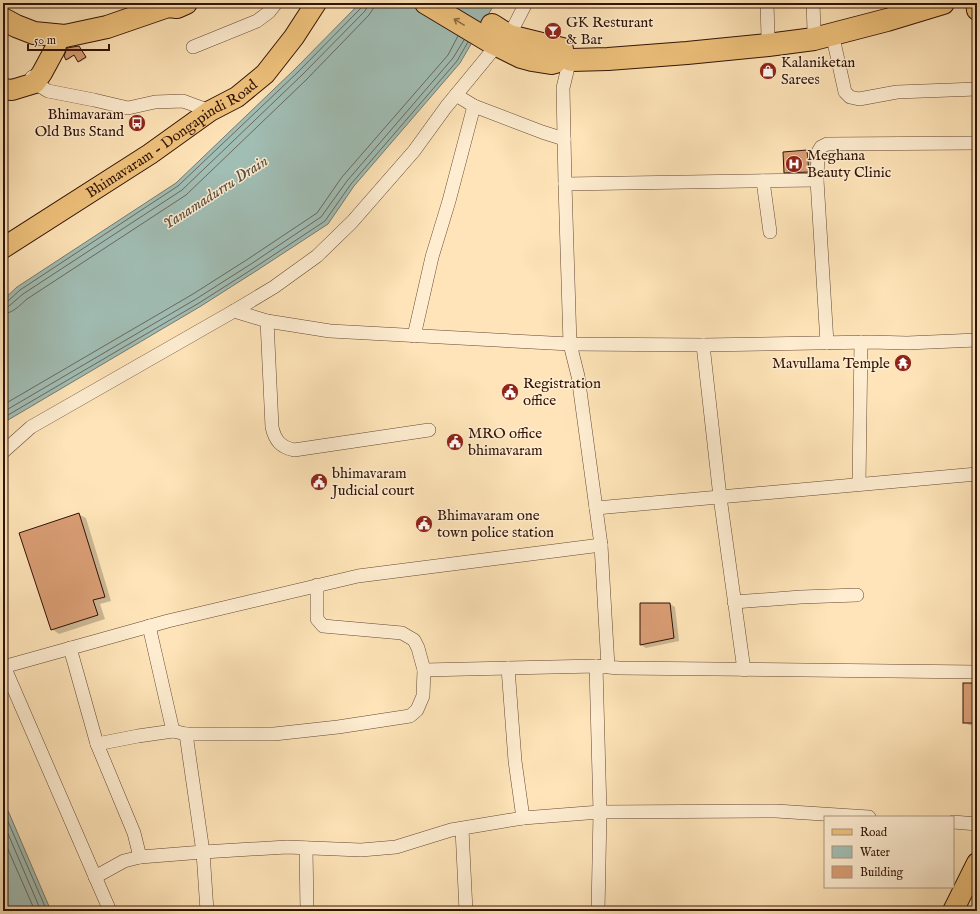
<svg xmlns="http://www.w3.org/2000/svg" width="980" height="914" viewBox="0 0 980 914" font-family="'IM FELL English',serif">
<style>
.water{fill:#a1beb5;stroke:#757a6f}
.shadow{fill:#0003}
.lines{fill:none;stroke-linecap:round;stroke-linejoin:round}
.shore{stroke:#6a685e;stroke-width:1}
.building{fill:#d99d74;stroke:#321306}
.minor-casing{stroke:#654732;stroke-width:14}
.primary-casing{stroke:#321306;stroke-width:22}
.trunk-casing{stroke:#321306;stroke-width:24}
.minor{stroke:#feedd1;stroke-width:13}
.primary{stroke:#efc27c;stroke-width:20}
.trunk{stroke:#efc27c;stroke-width:22}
.oneway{stroke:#906a41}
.labels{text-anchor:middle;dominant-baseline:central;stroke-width:3;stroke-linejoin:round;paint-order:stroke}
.poi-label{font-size:15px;fill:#321306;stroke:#feedd1;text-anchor:start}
.street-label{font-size:15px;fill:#321306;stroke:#feedd1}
.water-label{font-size:16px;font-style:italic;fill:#594f43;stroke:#feedd1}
</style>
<rect width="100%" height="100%" fill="#fee4b8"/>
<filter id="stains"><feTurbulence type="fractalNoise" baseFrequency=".005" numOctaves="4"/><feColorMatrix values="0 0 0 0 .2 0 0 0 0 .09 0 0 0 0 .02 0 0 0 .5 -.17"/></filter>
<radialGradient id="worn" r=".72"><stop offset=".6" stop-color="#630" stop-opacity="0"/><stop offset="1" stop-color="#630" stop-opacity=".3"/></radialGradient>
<g class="water">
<polygon points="360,3 495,3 460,63 354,186 328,224 256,271 201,306 3,423 3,300 17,287 176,183 295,69"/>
<polygon points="3,801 9,813 51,911 3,911"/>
</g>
<g class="shadow">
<polygon points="79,47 87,58 80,62 75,55 68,60 67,59"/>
<polygon points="807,151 812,154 813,175 790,175 785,172"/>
<polygon points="78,514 86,518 111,601 100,604 105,619 59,634 52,629"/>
<polygon points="641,604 670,604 675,607 679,641 646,648 641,645"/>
<polygon points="977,684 977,725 969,725 964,722"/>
</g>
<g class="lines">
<g class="shore">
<polyline points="3,303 7,302 20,290 178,186 298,72 361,8 363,3"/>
<polyline points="3,308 9,306 23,294 182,190 302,75 365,11 367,7 368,3"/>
<path d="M3,314C13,313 19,306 27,299L186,195L306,80L369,15L373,9L374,3"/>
<polyline points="3,405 193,294 248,259 317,213 342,177 448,55 458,36"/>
<polyline points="3,412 196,299 251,264 321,217 347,181 453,58 464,40"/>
<polyline points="3,418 199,303 254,268 325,221 351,184 457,61 468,42"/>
<polyline points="3,810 47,911"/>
<polyline points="3,822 41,911"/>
<polyline points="3,838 35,911"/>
</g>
</g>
<g class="building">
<polygon points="79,46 86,57 78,62 74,55 66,60 64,56 67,48"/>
<polygon points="807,150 809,172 784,173 783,152"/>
<polygon points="79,513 105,597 93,600 98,615 51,630 19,533"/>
<polygon points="640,603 670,603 674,638 640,645"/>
<rect x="963" y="683" width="14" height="40"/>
</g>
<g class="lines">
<defs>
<g id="minor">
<polyline points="767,3 768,37"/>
<polyline points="813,3 814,30"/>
<polyline points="832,33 845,92 850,97 859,99 897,92 977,89"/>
<polyline points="509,36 526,3"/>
<polyline points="193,47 257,21 269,12 276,3"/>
<polyline points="569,63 563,88 565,184 570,344 578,376 601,545"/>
<polyline points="32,77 35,83 48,91 94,100 128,108 155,102 183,101 210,111"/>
<polyline points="456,95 474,106 542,132 564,139"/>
<polyline points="817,180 827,343"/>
<polyline points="763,181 770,232"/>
<polyline points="565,184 817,180 818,152 821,147 827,144 977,143"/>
<polyline points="234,311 267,321 330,331 570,344 703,345 870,342 907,343 977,340"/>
<path d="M267,321L272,427C275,441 281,447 294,450L429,430"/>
<polyline points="414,336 432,257 449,201 474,106"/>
<polyline points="703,345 720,497 744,670"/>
<polyline points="3,452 31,427 234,311 274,287 317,256 352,222 414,151 446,107 497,45"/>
<polyline points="859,484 861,342"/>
<polyline points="596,508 977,474"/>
<polyline points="734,602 801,597 857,595"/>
<polyline points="149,626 173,731"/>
<polyline points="70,648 97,744 134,833 140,857"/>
<polyline points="3,664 110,911"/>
<polyline points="596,666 600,812 598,911"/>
<polyline points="3,667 168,621 358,576 601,545 608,667 619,668 977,672"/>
<polyline points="508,668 515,761 523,818"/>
<polyline points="424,670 596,666 604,667"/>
<polyline points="186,734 203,852 207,911"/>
<polyline points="97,744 138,736 173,731 186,734 274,734 338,727 410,716 417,710 423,696 424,670 418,648 414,640 402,633 323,626 317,619 317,585"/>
<polyline points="953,822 977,824"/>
<polyline points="462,829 466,911"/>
<polyline points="306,848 307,911"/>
<polyline points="95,877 124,861 140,857 203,852 287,847 361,850 396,847 451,830 523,818 600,812 776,811 869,817"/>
</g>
<g id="primary">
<polyline points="976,3 977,10"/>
<polyline points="3,89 12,90 35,83 42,73 55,49 59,35"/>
<path id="s1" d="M3,248L150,154L210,111L237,97L265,74L294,37L316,3"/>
<polyline points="953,911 977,863"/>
</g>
<g id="trunk">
<polyline points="426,3 491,42 521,57 532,60 551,63 555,62"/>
<polyline points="3,19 16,26 34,33 65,36 107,27 168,6 177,7 186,3"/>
<polyline points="492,25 509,36 562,49"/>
<polyline points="571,60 608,59 687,53 768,45 814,39 887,20 943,3"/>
</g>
</defs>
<use href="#minor" class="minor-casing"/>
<use href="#primary" class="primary-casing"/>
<use href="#trunk" class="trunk-casing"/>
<use href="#minor" class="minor"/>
<use href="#primary" class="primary"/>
<use href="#trunk" class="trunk"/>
</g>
<defs><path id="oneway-shaft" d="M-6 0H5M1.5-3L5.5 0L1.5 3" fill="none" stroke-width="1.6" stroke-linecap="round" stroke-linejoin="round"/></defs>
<use class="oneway" href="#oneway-shaft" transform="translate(459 22) rotate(-149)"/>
<defs>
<symbol id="bar-disc" viewBox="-11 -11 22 22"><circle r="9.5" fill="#8f2418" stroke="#feedd1"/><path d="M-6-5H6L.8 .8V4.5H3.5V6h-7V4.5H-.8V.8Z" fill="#fff"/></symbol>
<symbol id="shop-disc" viewBox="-11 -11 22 22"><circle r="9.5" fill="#8f2418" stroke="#feedd1"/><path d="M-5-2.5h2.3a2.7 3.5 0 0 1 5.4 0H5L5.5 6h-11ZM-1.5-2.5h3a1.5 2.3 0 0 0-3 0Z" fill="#fff"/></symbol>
<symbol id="bus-disc" viewBox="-11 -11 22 22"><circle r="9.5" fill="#8f2418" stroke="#feedd1"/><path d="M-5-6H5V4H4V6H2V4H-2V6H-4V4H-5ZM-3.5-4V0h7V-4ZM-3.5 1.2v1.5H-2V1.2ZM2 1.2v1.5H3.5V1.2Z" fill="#fff"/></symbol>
<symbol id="hospital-disc" viewBox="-11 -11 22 22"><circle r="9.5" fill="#8f2418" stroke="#feedd1"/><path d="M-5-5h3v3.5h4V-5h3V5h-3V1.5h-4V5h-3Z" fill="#fff"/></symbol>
<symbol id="temple-disc" viewBox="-11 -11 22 22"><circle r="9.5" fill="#8f2418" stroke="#feedd1"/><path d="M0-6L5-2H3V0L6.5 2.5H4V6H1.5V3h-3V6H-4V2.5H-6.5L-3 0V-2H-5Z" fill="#fff"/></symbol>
<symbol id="civic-disc" viewBox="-11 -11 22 22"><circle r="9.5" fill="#8f2418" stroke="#feedd1"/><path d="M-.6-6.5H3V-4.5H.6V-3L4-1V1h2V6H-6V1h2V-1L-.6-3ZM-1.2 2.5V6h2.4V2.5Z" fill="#fff"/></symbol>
</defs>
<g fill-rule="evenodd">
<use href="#bar-disc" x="543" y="21" width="20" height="20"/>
<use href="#shop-disc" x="758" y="61" width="20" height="20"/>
<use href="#bus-disc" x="127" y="113" width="20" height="20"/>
<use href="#hospital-disc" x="784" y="154" width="20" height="20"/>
<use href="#temple-disc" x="893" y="353" width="20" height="20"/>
<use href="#civic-disc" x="500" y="382" width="20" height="20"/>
<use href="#civic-disc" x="445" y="432" width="20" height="20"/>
<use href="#civic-disc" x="309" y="472" width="20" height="20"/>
<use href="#civic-disc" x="414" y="514" width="20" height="20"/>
</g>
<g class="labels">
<g class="poi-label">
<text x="566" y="22">GK Resturant<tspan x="566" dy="17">&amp; Bar</tspan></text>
<text x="781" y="62">Kalaniketan<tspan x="781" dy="17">Sarees</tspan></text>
<text x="124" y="114" text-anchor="end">Bhimavaram<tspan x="124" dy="17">Old Bus Stand</tspan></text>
<text x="807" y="155">Meghana<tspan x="807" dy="17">Beauty Clinic</tspan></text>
<text x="890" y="363" text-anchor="end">Mavullama Temple</text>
<text x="523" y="383">Registration<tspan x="523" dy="17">office</tspan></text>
<text x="468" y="433">MRO office<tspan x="468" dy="17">bhimavaram</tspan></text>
<text x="332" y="473">bhimavaram<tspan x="332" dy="17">Judicial court</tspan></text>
<text x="437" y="515">Bhimavaram one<tspan x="437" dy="17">town police station</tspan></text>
</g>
<g class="street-label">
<text stroke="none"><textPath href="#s1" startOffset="201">Bhimavaram - Dongapindi Road</textPath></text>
</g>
<g class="water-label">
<text transform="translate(216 193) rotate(-33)">Yanamadurru Drain</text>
</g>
</g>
<rect width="980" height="914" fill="none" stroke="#fee4b8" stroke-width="16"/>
<rect x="4" y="4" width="972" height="906" fill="none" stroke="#321306" stroke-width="2"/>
<rect x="8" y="8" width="964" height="898" fill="none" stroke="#321306"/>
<rect x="824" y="816" width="130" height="72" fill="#feedd1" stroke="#ac9680"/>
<rect x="832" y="829" width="20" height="6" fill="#efc27c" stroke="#ac9680"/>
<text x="860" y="836" font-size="12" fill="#321306">Road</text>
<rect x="832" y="846" width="20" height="12" fill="#a1beb5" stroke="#ac9680"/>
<text x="860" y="856" font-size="12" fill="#321306">Water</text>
<rect x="832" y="866" width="20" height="12" fill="#d99d74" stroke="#ac9680"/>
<text x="860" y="876" font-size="12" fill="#321306">Building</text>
<path d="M28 44v6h81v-6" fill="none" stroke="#321306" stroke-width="2"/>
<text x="34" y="44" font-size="12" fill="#321306" stroke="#feedd1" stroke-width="3" paint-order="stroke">50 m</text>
<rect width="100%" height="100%" filter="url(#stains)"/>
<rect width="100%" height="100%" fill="url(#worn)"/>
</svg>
